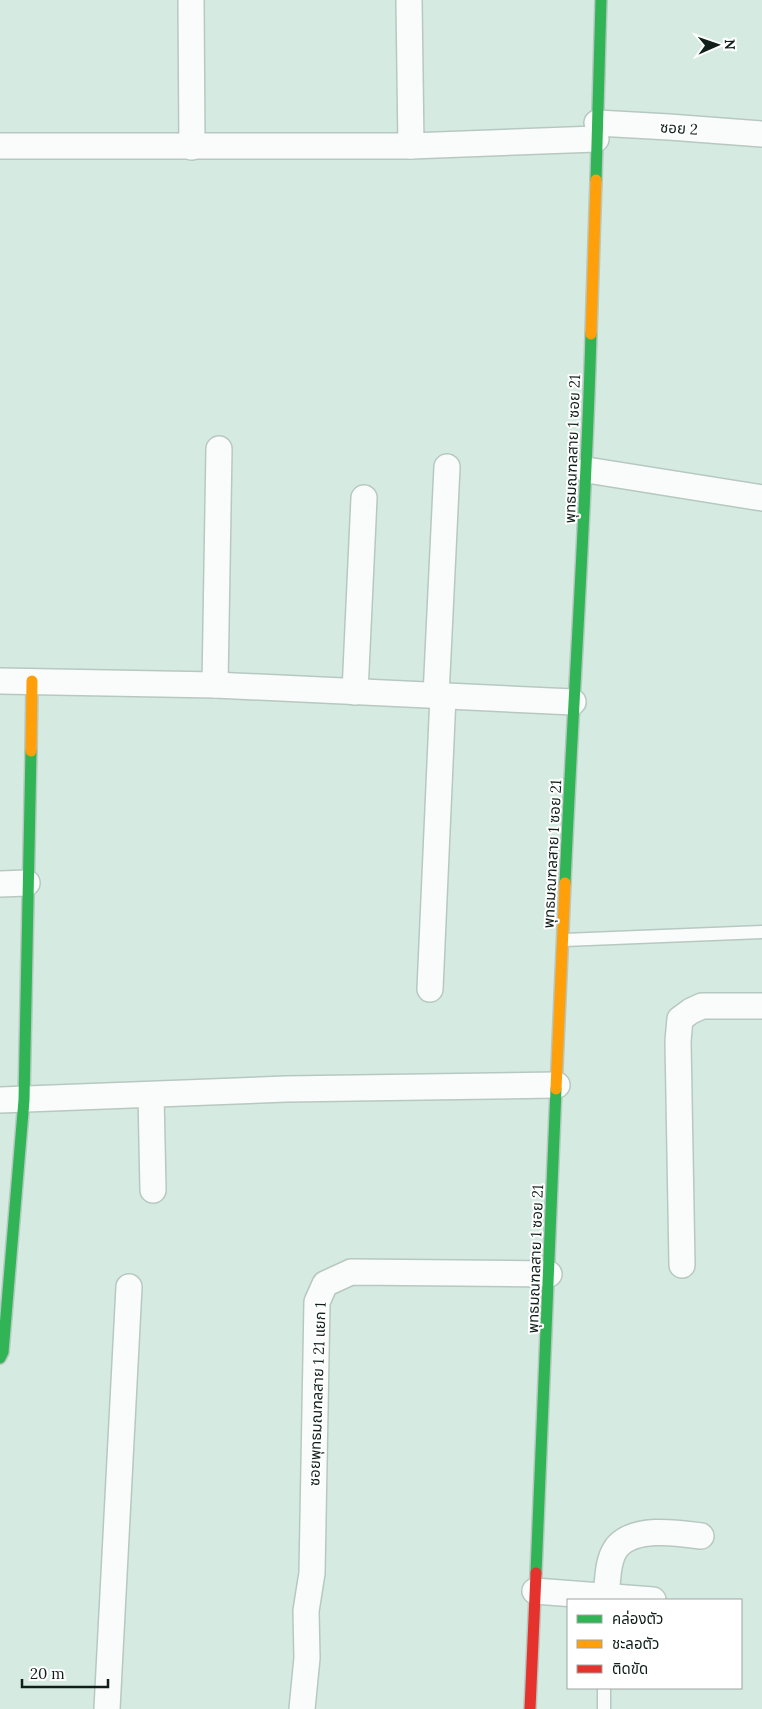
<svg xmlns="http://www.w3.org/2000/svg" width="762" height="1709" viewBox="0 0 762 1709" font-family="Lora,'Noto Sans Thai',serif">
<style>
.lines{fill:none;stroke-linecap:round;stroke-linejoin:round}
.lane-casing{stroke:#b7c8c1;stroke-width:15}
.street-casing{stroke:#b7c8c1;stroke-width:28}
.fast-casing{stroke:#b7c8c1;stroke-width:14}
.slow-casing{stroke:#b7c8c1;stroke-width:14}
.jam-casing{stroke:#b7c8c1;stroke-width:14}
.lane{stroke:#f9fcfb;stroke-width:12}
.street{stroke:#f9fcfb;stroke-width:25}
.fast{stroke:#30b455;stroke-width:11}
.slow{stroke:#ff9f0a;stroke-width:11}
.jam{stroke:#e5322d;stroke-width:11}
.labels{text-anchor:middle;dominant-baseline:central;stroke-width:4;stroke-linejoin:round;paint-order:stroke}
.street-label{font-size:15px;fill:#101f1a;stroke:#fff}
</style>
<rect width="100%" height="100%" fill="#d5ebe2"/>
<g class="lines">
<defs>
<g id="lane">
<polyline points="564,940 762,932"/>
<polyline points="604,1709 604,1688"/>
</g>
<g id="street">
<polyline points="191,0 192,147"/>
<polyline points="409,0 411,146"/>
<polyline points="597,123 669,127 762,134"/>
<polyline points="0,146 411,146 596,139"/>
<polyline points="587,470 762,498"/>
<polyline points="0,681 215,685 573,702"/>
<polyline points="215,685 219,449"/>
<polyline points="355,692 364,498"/>
<polyline points="436,696 447,467"/>
<polyline points="0,884 27,883"/>
<polyline points="430,989 443,696"/>
<polyline points="151,1095 153,1190"/>
<polyline points="0,1100 286,1089 557,1085"/>
<polyline points="682,1265 678,1041 680,1019 691,1011 702,1006 762,1006"/>
<polyline points="535,1591 653,1600"/>
<path d="M606,1596C608,1581 607,1560 617,1547C635,1526 678,1533 701,1536"/>
<polyline points="107,1709 129,1287"/>
<polyline points="302,1709 307,1658 306,1611 312,1573 317,1302 325,1284 351,1272 549,1274"/>
</g>
<g id="fast">
<polyline points="596,180 601,0"/>
<path d="M565,883C573,699 586,517 591,334"/>
<polyline points="0,1358 3,1352 24,1100 31,751"/>
<polyline points="536,1573 556,1089"/>
</g>
<g id="slow">
<polyline points="591,334 596,180"/>
<polyline points="31,751 32,681"/>
<polyline points="556,1089 565,883"/>
</g>
<polyline id="jam" points="530,1709 536,1573"/>
</defs>
<use href="#lane" class="lane-casing"/>
<use href="#street" class="street-casing"/>
<use href="#fast" class="fast-casing"/>
<use href="#slow" class="slow-casing"/>
<use href="#jam" class="jam-casing"/>
<use href="#lane" class="lane"/>
<use href="#street" class="street"/>
<use href="#fast" class="fast"/>
<use href="#slow" class="slow"/>
<use href="#jam" class="jam"/>
</g>
<g class="labels">
<g class="street-label">
<text transform="translate(679 128) rotate(4)">ซอย 2</text>
<text transform="translate(572 449) rotate(-88)">พุทธมณฑลสาย 1 ซอย 21</text>
<text transform="translate(552 854) rotate(-87)">พุทธมณฑลสาย 1 ซอย 21</text>
<text transform="translate(535 1259) rotate(-88)">พุทธมณฑลสาย 1 ซอย 21</text>
<text transform="translate(317 1394) rotate(-88)">ซอยพุทธมณฑลสาย 1 21 แยก 1</text>
</g>
</g>
<rect x="567" y="1599" width="175" height="90" fill="#ffffff" stroke="#9fa5a3"/>
<rect x="577" y="1615" width="25" height="8" fill="#30b455" stroke="#9fa5a3"/>
<text x="612" y="1624" font-size="15" fill="#101f1a">คล่องตัว</text>
<rect x="577" y="1640" width="25" height="8" fill="#ff9f0a" stroke="#9fa5a3"/>
<text x="612" y="1649" font-size="15" fill="#101f1a">ชะลอตัว</text>
<rect x="577" y="1665" width="25" height="8" fill="#e5322d" stroke="#9fa5a3"/>
<text x="612" y="1674" font-size="15" fill="#101f1a">ติดขัด</text>
<g transform="translate(717 45) rotate(88)" stroke="#ffffff" stroke-width="4" paint-order="stroke">
<path d="M0-4L9 19L0 12L-9 19Z" fill="#101f1a"/>
<text y="-8" font-size="14" font-weight="bold" text-anchor="middle" fill="#101f1a">N</text>
</g>
<path d="M22 1679v8h86v-8" fill="none" stroke="#101f1a" stroke-width="2.5"/>
<text x="30" y="1679" font-size="15" fill="#101f1a" stroke="#ffffff" stroke-width="4" paint-order="stroke">20 m</text>
</svg>
